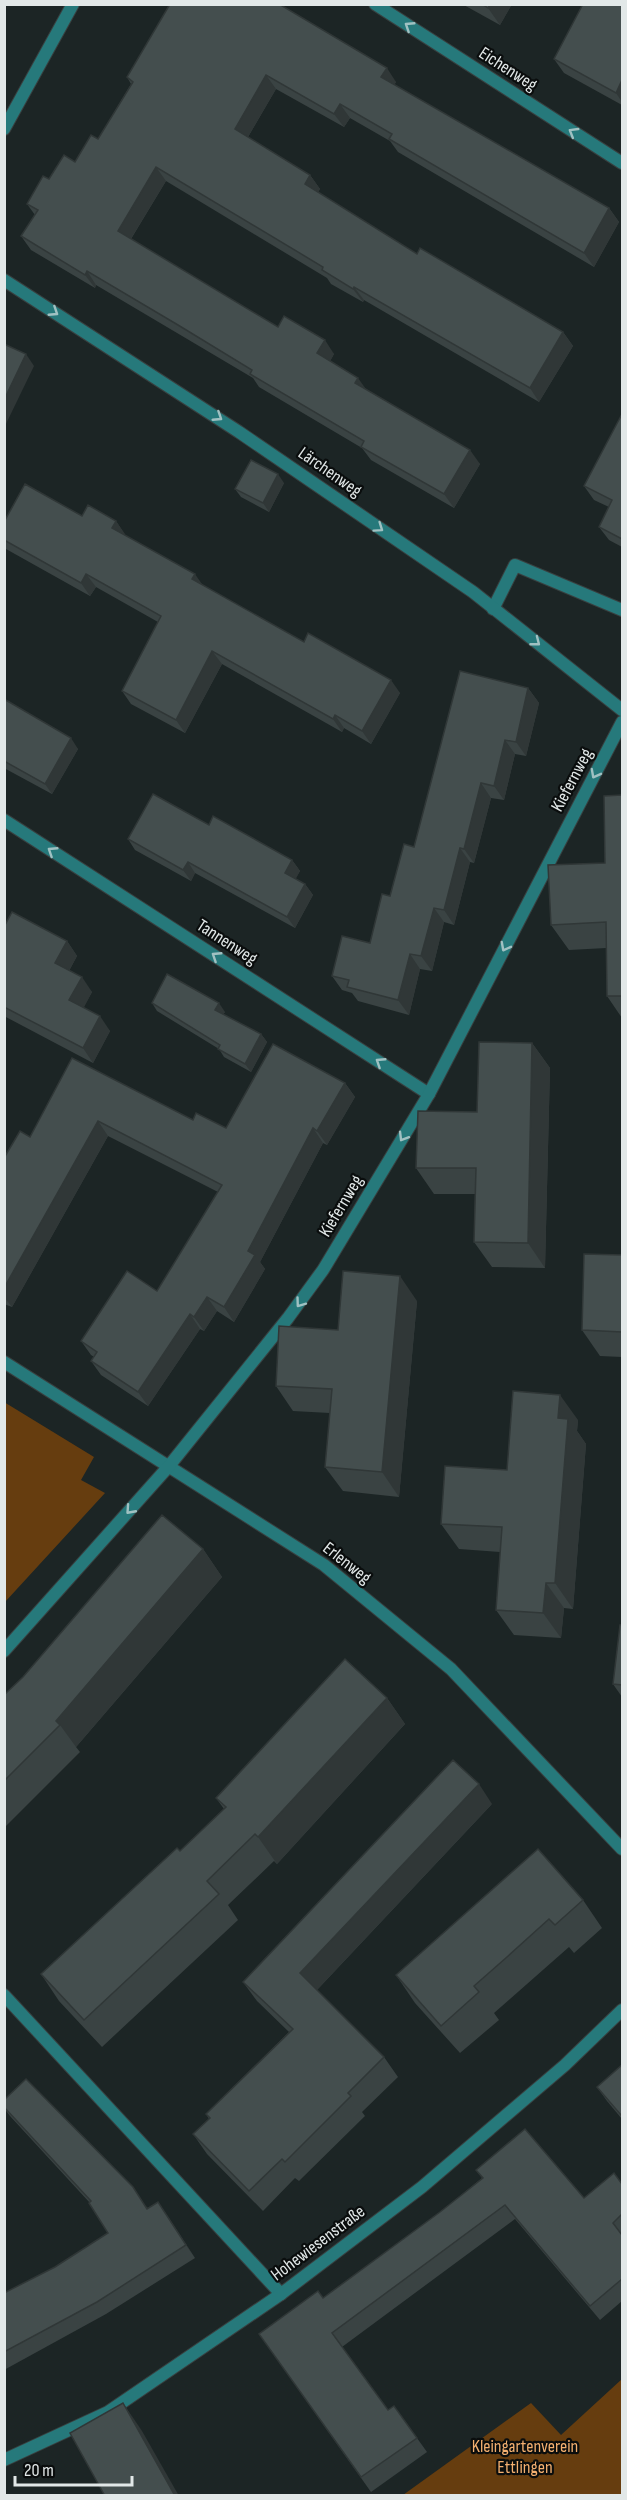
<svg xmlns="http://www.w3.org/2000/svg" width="627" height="2500" viewBox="0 0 627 2500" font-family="'Sofia Sans Condensed',sans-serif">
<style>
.green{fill:#663d0f}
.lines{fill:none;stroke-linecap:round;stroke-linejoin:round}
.service-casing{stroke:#384040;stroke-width:14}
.minor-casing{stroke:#384040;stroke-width:14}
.service{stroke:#26797b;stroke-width:12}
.minor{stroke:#26797b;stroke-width:12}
.wall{fill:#3a4343}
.shaded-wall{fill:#303737}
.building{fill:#444e4e;stroke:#303737;stroke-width:1.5}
.oneway{stroke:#a0c1c2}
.labels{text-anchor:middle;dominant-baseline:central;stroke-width:4.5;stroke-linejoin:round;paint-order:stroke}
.street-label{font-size:18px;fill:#e2e8e8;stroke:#0a0d0d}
.park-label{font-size:18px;fill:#f4b070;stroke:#0a0d0d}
</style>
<rect width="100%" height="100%" fill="#1c2525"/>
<g class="green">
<polygon points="4,1402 94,1457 81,1480 105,1493 5,1602"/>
<polygon points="622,2379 622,2495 403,2495 531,2403 561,2435"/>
</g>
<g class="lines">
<defs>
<g id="service">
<polyline points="493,609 515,565 622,610"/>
<polyline points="4,1995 281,2294"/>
</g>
<g id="minor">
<polyline points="375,4 622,163"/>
<polyline points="4,129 73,4"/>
<polyline points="4,280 239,432 473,592 622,710"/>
<polyline points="4,820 429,1094"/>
<polyline points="4,1362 324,1565 451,1669 622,1849"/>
<polyline points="4,1651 169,1466 288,1318 323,1270 429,1094 622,722"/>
<polyline points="4,2460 108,2412 281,2294 422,2187 565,2065 622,2010"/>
</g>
</defs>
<use href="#service" class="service-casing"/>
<use href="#minor" class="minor-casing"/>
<use href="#service" class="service"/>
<use href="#minor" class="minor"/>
</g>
<g class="wall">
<polygon points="170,4 396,82 394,85 609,208 619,222 594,267 398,152 390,141 350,118 344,127 276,89 248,137 310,175 320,189 318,192 417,254 563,332 573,346 539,402 364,300 363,302 331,284 327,278 166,181 131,239 278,327 334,354 330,361 366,390 480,464 454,508 371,460 362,448 259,387 253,378 96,285 95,288 31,250 21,236 35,215 27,204 49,179 75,162 98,139 131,84 127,77"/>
<polygon points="462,4 512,4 500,25"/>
<polygon points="622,4 622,105 564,73 554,59"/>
<polygon points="622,414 622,547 609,540 599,527 609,507 594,500 584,486"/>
<polygon points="284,483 269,512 241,497 235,489"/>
<polygon points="82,516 116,521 125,535 203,586 304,642 400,693 371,744 344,728 342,732 222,664 185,733 131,704 122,691 158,622 96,587 90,596 6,549 4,547 4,522"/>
<polygon points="528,688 539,703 526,756 515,754 504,800 491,798 474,863 470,862 454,925 444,922 432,971 420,969 409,1015 358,1001 352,993 342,990 332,976 370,943 390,896 414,847"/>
<polygon points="4,699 78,749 52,794 4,768"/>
<polygon points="622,795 622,1018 607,996 606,948 569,950 551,925 605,863"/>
<polygon points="209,825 292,860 300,871 295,879 305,884 313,895 295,928 195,873 191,881 135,850 128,839"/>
<polygon points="4,927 67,941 77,956 69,971 92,992 83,1008 110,1031 93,1063 4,1016"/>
<polygon points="152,1003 225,1012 223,1014 261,1034 267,1042 251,1072 224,1057 219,1049 157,1011"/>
<polygon points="532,1043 550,1068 545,1268 492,1267 474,1242 475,1194 434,1194 416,1168 477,1112"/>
<polygon points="72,1058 193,1120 226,1128 345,1083 355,1097 327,1145 323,1143 260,1262 265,1269 234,1322 217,1311 204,1331 200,1329 148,1406 101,1375 91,1361 94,1357 91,1355 81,1341 157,1291 218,1192 108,1136 12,1307 4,1304 4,1158 30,1137"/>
<polygon points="622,1255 622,1357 600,1356 582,1330"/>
<polygon points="417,1301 399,1497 343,1491 325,1467 330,1413 293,1411 276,1386 338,1330"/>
<polygon points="578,1420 577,1431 586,1444 573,1609 564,1608 561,1638 514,1635 496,1610 500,1552 459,1549 441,1524 507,1470"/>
<polygon points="203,1549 222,1577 76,1747 80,1752 4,1828 4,1695"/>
<polygon points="622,1625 622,1697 613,1684"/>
<polygon points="387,1698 405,1724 277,1864 274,1861 228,1905 238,1920 102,2047 59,2001 41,1974 180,1851 224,1809 216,1798"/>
<polygon points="492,1804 317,1990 384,2057 398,2077 362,2112 365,2116 299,2181 295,2178 263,2211 207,2154 193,2134 209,2119 206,2114 289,2032 257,2001 243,1982"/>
<polygon points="583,1900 602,1928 574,1953 569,1947 494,2013 499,2020 460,2053 415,2003 396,1975"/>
<polygon points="622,2065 622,2119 607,2101 597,2087"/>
<polygon points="4,2100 148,2208 158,2202 195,2258 106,2314 4,2370 4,2293 55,2267 108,2233 90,2203 10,2116 4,2108"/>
<polygon points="476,2170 584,2198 622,2184 622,2301 600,2320 515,2219 342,2347 388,2410 394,2406 427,2452 371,2492 259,2334 323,2298 440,2212 482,2178"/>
</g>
<g class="shaded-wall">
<polygon points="490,4 512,4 500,25 488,8"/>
<polygon points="387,68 396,82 391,91 381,77"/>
<polygon points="266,75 276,89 245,142 235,129"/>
<polygon points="622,80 622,102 616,93"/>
<polygon points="340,104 350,118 344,127 334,114"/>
<polygon points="156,167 166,181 127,245 118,231"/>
<polygon points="310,175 320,189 315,198 305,184"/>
<polygon points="609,208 619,222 594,267 584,253"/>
<polygon points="87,271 96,285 95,288 85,275"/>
<polygon points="354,287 364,300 363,302 353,289"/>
<polygon points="563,332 573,346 539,402 530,388"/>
<polygon points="325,340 334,354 327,367 317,353"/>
<polygon points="26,354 34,366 4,428 4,400"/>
<polygon points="358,378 368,392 355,383"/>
<polygon points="470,450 480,464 454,508 444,494"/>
<polygon points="278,474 284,483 269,512 263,503"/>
<polygon points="116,521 125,534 121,541 112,528"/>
<polygon points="86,574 96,587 90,596 81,583"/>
<polygon points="195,574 204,587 192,579"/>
<polygon points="212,651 222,664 185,733 176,720"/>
<polygon points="391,680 400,693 371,744 362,731"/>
<polygon points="528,688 539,703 526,756 516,742"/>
<polygon points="335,715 344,728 342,732 333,719"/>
<polygon points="71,738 78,749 52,794 45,784"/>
<polygon points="505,740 515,754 504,800 494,786"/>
<polygon points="481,783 491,798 474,863 464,849"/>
<polygon points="460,848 470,862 454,925 444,910"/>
<polygon points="292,860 300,871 293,884 285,873"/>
<polygon points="188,862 195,873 191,881 183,870"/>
<polygon points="305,884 313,895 295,928 287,917"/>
<polygon points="434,908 444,922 432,971 421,956"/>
<polygon points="67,941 77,956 65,978 55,963"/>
<polygon points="410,954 420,969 409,1015 398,1000"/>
<polygon points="82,977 92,992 80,1015 69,1000"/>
<polygon points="219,1003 225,1012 221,1018 215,1010"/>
<polygon points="100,1016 110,1031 93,1063 83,1048"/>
<polygon points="261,1034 267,1042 251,1072 245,1064"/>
<polygon points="532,1043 550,1068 545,1268 528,1243"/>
<polygon points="345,1083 355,1097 327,1145 317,1131"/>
<polygon points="98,1121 108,1136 12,1307 4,1297 4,1288"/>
<polygon points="313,1128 323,1143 260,1262 265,1269 234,1322 224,1307 248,1251"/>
<polygon points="400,1276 417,1301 399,1497 382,1472"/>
<polygon points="207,1297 217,1311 204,1331 194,1317"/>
<polygon points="190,1314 200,1329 148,1406 138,1392"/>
<polygon points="560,1395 578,1420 577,1431 586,1444 573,1609 555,1583 558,1418"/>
<polygon points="203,1549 222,1577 76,1747 60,1725 56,1721"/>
<polygon points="546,1583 564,1608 561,1638 543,1613"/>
<polygon points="387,1698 405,1724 277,1864 258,1837"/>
<polygon points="479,1784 492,1804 314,1993 300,1973"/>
<polygon points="158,2202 167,2215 195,2258 186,2245"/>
<polygon points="123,2403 142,2431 179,2496 175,2496"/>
</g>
<g class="building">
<polygon points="170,4 279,4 387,68 381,77 609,208 584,253 389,139 392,134 340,104 334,114 266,75 235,129 310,175 305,184 417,254 420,248 563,332 530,388 354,287 353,289 322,270 323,267 156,167 118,231 278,327 284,316 325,340 317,353 358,378 355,383 470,450 444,494 361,447 364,441 250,374 252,370 178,325 87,271 85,275 21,236 38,210 27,204 43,176 49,179 64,155 75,162 91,135 98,139 133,82 127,77"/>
<polygon points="482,4 490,4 488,8"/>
<polygon points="583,4 622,4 622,80 616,93 554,59"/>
<polygon points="4,344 26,354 4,400"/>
<polygon points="622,414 622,539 599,527 612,500 584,486"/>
<polygon points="251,460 278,474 263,503 235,489"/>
<polygon points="25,484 82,516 88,505 116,521 112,528 195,574 192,579 304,642 308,633 391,680 362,731 335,715 333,719 212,651 176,720 122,691 161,616 86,574 81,583 4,540 4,522"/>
<polygon points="460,671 528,688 516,742 505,740 494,786 481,783 464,849 460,848 444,910 434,908 421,956 410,954 398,1000 347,987 349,980 332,976 342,936 370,943 382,894 390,896 404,844 414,847"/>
<polygon points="4,699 71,738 45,784 4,761"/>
<polygon points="153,794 209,825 213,816 292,860 285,873 305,884 287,917 188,862 183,870 128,839"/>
<polygon points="622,795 622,996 607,996 606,922 551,925 548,865 605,863 604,796"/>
<polygon points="12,912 67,941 55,963 82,977 69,1000 100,1016 83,1048 4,1007 4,927"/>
<polygon points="167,974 219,1003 215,1010 261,1034 245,1064 218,1049 220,1045 152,1003"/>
<polygon points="479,1042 532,1043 528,1243 474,1242 476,1168 416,1168 418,1111 477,1112"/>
<polygon points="273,1044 345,1083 317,1131 313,1128 248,1251 255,1255 224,1307 207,1297 194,1317 190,1314 138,1392 91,1361 97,1352 81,1341 127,1271 157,1291 222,1185 98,1121 4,1288 4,1158 20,1131 30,1137 72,1058 193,1120 196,1113 226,1128"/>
<polygon points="584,1254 622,1255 622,1332 582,1330"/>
<polygon points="343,1271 400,1276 382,1472 325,1467 332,1389 276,1386 279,1326 338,1330"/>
<polygon points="513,1391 560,1395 558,1418 568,1419 555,1583 546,1583 543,1613 496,1610 502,1527 441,1524 445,1466 507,1470"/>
<polygon points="162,1515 203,1549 56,1721 60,1725 4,1781 4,1695 23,1677"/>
<polygon points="620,1625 622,1625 622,1685 613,1684"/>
<polygon points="345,1659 387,1698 258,1837 255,1834 207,1881 219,1894 84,2020 41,1974 177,1848 180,1851 226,1807 216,1798"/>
<polygon points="453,1760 479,1784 300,1973 384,2057 348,2093 351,2096 285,2162 282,2159 249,2191 193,2134 210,2118 206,2114 293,2029 243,1982"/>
<polygon points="538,1849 583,1900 555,1925 549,1919 507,1957 474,1986 479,1992 441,2026 396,1975"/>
<polygon points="622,2065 622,2113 621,2115 597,2087"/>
<polygon points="26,2079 133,2187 147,2209 158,2202 186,2245 97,2302 4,2352 4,2293 55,2267 108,2233 89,2203 91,2201 4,2107 4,2100"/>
<polygon points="525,2129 584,2198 614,2173 622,2184 622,2214 613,2223 622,2235 622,2279 590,2306 505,2205 332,2333 388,2410 394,2406 417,2438 361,2477 259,2334 318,2291 323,2298 440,2212 483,2178 476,2170"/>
<polygon points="123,2403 175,2496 105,2496 70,2433"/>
</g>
<defs><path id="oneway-chevron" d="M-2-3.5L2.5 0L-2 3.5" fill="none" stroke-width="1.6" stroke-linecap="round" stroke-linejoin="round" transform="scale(1.5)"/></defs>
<g class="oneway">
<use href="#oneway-chevron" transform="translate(409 26) rotate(-147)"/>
<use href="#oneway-chevron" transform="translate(573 132) rotate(-149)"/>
<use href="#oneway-chevron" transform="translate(54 312) rotate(33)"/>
<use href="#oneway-chevron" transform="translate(218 417) rotate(33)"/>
<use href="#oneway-chevron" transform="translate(379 528) rotate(35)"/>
<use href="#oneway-chevron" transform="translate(536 642) rotate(38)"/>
<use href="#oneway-chevron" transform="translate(595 774) rotate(118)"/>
<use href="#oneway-chevron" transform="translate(52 851) rotate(-147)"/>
<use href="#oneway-chevron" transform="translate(505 947) rotate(118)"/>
<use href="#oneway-chevron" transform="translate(216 956) rotate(-147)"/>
<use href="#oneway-chevron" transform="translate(380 1062) rotate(-147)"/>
<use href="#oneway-chevron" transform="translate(403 1137) rotate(121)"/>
<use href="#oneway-chevron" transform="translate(300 1303) rotate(126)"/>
<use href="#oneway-chevron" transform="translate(130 1510) rotate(132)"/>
</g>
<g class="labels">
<g class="street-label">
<text transform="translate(508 69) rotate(33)">Eichenweg</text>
<text transform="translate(330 472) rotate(35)">Lärchenweg</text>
<text transform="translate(572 780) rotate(-62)">Kiefernweg</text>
<text transform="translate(227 942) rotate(33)">Tannenweg</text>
<text transform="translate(341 1206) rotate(-59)">Kiefernweg</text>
<text transform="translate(347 1563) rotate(38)">Erlenweg</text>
<text transform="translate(318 2243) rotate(-37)">Hohewiesenstraße</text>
</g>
<g class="park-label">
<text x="525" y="2446">Kleingartenverein<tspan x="525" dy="21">Ettlingen</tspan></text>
</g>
</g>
<rect width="627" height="2500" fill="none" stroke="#e2e8e8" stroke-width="12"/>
<path d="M15 2476v9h117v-9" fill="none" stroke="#e2e8e8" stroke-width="3"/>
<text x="24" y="2476" font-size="18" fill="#e2e8e8" stroke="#0a0d0d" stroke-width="4.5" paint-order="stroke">20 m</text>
</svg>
